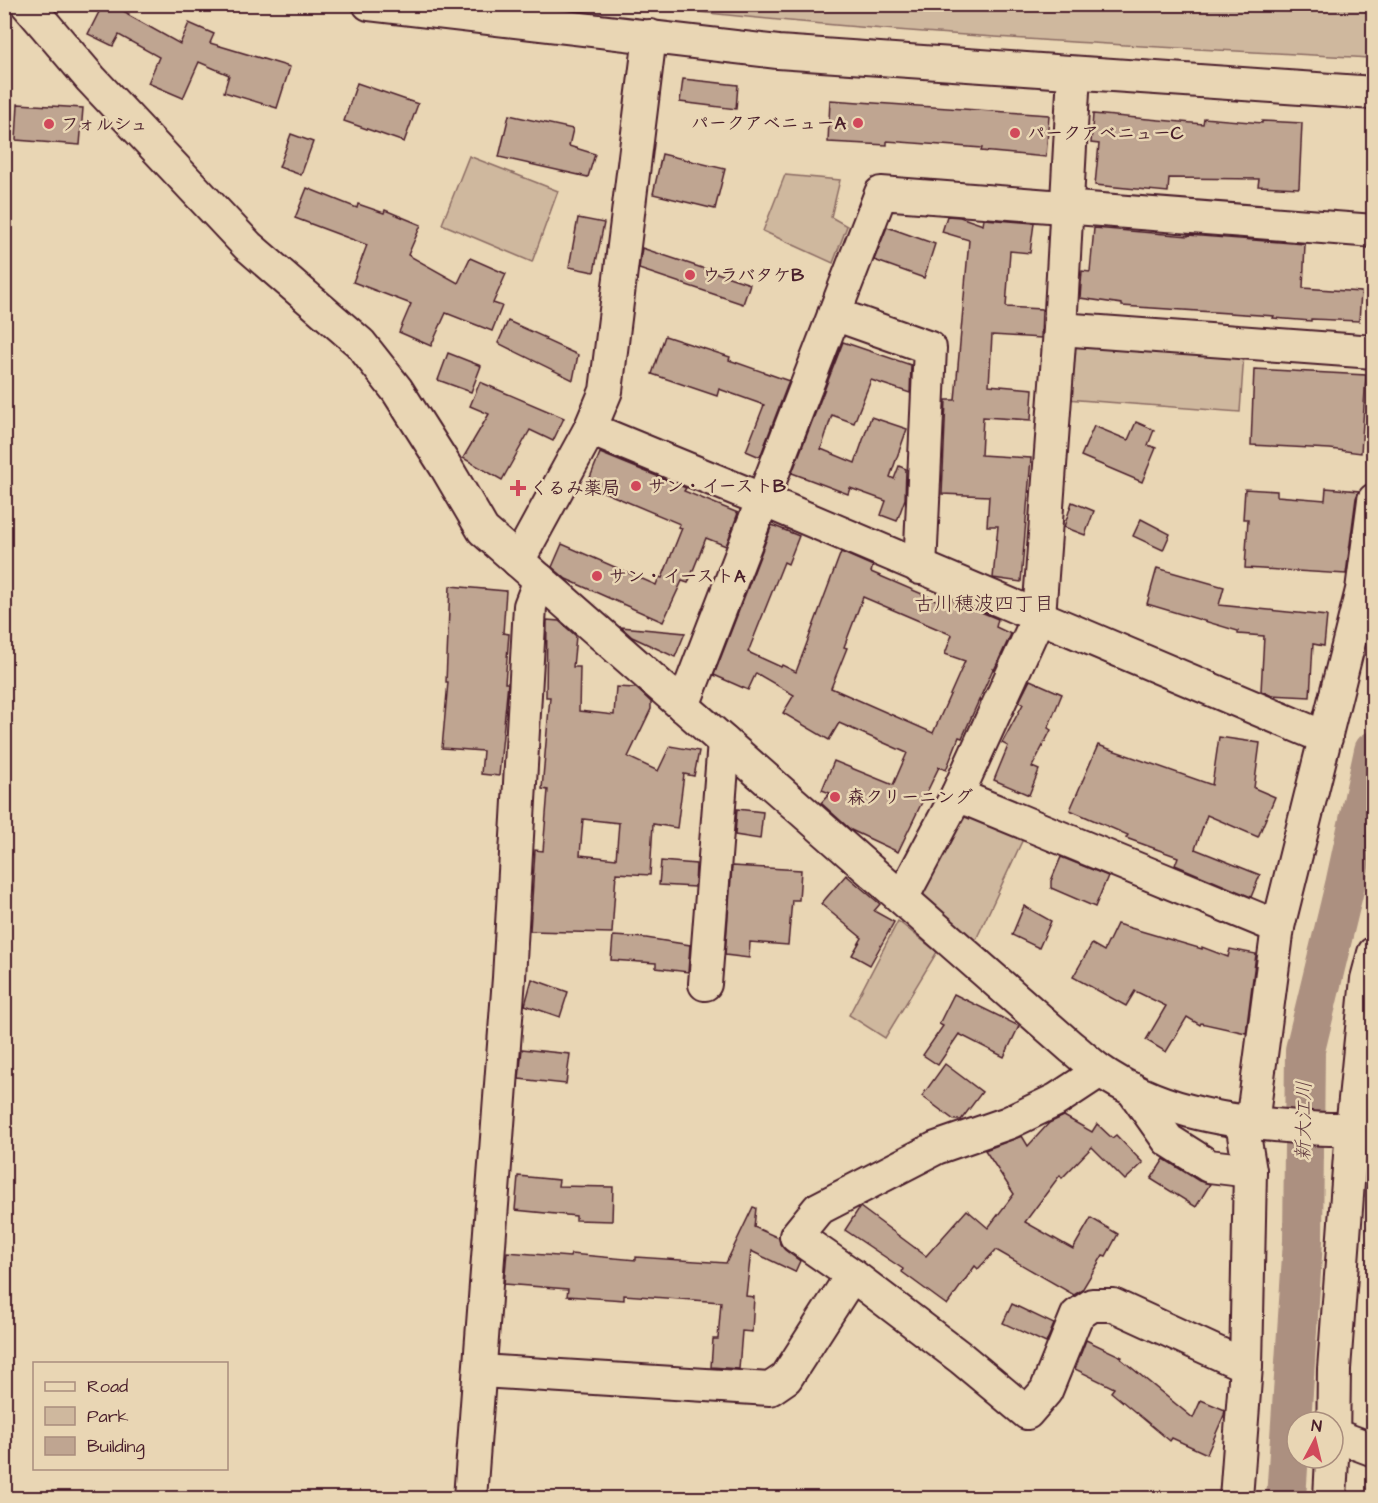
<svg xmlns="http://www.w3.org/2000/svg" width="1378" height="1503" viewBox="0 0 1378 1503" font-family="'Architects Daughter','Klee One',sans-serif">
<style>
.green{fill:#cfb89e;stroke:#8c6c64;stroke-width:1.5}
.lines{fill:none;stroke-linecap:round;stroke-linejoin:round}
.river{stroke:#ac9080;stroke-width:40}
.building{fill:#bfa591;stroke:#4a1f2b;stroke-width:1.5;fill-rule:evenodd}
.minor-casing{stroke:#4a1f2b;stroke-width:36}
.minor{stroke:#e9d6b4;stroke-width:32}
.poi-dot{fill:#d1495b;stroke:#e9d6b4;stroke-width:2}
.labels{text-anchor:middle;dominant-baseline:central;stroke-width:5;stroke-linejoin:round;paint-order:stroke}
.poi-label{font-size:18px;font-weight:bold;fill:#4a1f2b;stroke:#e9d6b4;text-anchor:start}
.neighbourhood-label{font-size:20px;fill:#4a1f2b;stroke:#e9d6b4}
.water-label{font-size:20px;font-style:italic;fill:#623b40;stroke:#e9d6b4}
</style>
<rect width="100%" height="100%" fill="#e9d6b4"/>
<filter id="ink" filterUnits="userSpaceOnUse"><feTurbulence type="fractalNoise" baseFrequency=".0167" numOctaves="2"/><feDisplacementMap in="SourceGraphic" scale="12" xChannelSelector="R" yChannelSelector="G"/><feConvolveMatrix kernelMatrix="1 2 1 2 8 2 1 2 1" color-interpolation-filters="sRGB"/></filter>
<g filter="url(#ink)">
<g class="green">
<path d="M671,5H1373V58C1139,46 904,35 671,9Z"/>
<polygon points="469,156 558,191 532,262 442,224"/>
<polygon points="785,175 840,180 831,217 847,226 833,263 763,231"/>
<polygon points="1071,341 1244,353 1240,412 1066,399"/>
<polygon points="972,816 1024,837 973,946 921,895 922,885 961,817"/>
<polygon points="898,921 937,952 885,1038 849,1015"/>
</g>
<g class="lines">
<polyline class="river" points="1286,1498 1303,1241 1305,1050 1345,885 1374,751"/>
</g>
<g class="building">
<polygon points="103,4 110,4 129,14 128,15 180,44 189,23 214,34 210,43 290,67 277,108 224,92 229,75 199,62 183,98 148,83 159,57 119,35 113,46 88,34"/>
<polygon points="683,79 738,85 736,109 680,102"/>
<polygon points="357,83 418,104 404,142 344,121"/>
<polygon points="830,100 1049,115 1046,157 981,151 982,148 887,141 887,145 828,142"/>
<polygon points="18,104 83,108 80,145 16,140"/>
<polygon points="1093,114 1203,124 1204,118 1262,123 1262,121 1302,123 1299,188 1258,186 1259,179 1169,178 1168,192 1095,185 1099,144 1091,143"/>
<polygon points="509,115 573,129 569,146 595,154 588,177 499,157"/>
<polygon points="291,134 313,142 301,175 279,167"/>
<polygon points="662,154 725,169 715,209 653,194"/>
<polygon points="307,188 357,208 358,204 384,213 385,210 421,225 408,255 458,283 470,258 506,274 493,303 502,306 492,331 446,313 431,346 399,332 411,304 353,282 367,245 295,218"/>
<polygon points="947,216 960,217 983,225 984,219 1034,223 1030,253 1010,251 1006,307 1042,309 1041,338 992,335 989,385 1033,389 1031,420 983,417 981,455 1031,458 1021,582 993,578 998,526 987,526 989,496 942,494 946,400 955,400 969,240 942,232"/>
<polygon points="578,218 604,223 594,272 569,267"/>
<polygon points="887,227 935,244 924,278 874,260"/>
<polygon points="1094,228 1188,236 1188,235 1305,244 1303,288 1361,292 1359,321 1311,319 1311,321 1273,318 1274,316 1122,306 1122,304 1080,298 1082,271 1090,272"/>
<polygon points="642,248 750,284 743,304 639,269"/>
<polygon points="508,321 546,338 545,340 578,355 573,380 498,343"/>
<polygon points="665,336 730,357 729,360 789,381 760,457 746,451 764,405 719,389 717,396 652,374"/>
<polygon points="843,342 911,365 910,393 871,380 854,423 832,415 821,449 855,463 871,417 907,429 890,477 894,479 899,466 906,469 905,499 897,521 881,515 886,501 850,488 848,494 792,473"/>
<polygon points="448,353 481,366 471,392 438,380"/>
<polygon points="1254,369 1366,375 1361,453 1330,449 1251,445"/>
<polygon points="480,382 564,418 553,441 530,430 502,480 463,458 489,414 470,406"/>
<polygon points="1136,422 1154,430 1148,445 1156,448 1142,482 1081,456 1094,426 1128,440"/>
<polygon points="600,453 686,488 684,491 738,513 726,546 706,538 688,583 682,581 663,622 566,579 552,567 562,544 656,585 659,577 662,578 682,528 678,527 680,524 587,485"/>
<polygon points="1326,488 1359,491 1356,498 1346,574 1245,568 1248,519 1243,519 1245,489 1277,491 1277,496 1325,500"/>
<polygon points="1072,502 1094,511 1085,535 1064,527"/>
<polygon points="1141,519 1170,534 1163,550 1133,536"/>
<path d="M772,525L799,536L788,564L784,562L748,652L781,667L782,665L796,672L841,552L873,566L871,572L945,604L947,598L998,619L996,627L1011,634L994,670L993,669L962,738L959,737L946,770L939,767L898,852L851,830L821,803L830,793L822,790L834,761L893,785L907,753L839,723L829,740L783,713L794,695L756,673L748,690L714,675ZM863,597L952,635L945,654L965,661L933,733L831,688L847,648L844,647Z"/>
<polygon points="1157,568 1224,587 1219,605 1327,616 1324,646 1313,644 1310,697 1270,695 1261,691 1264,636 1238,634 1238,631 1147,604"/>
<polygon points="450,586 506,591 503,633 509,634 505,683 508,683 499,776 481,774 483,751 442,748 448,682 446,682"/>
<path d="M547,620L559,621L576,636L573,667H580L579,711L614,715L616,687L636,688L651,702V709L628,757L658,771L670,746L699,751L694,776L684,774L677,828L653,824L650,875L616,873L612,933L530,931L535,850L543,851L548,790L542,789L550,697H546ZM583,819L619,823L616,859L580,855Z"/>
<polygon points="621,627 685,633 675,657 632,637"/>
<polygon points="1030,680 1062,694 1048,728 1051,730 1032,767 1039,770 1029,795 994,780 1008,746 1002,743 1023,704 1019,702"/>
<polygon points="1219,737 1260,743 1254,788 1275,797 1258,837 1207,815 1195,849 1260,875 1251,897 1175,865 1178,857 1126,838 1128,835 1070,810 1098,745 1212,785"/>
<polygon points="737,809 763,812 760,839 735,835"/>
<polygon points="1061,857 1108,876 1095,907 1051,888 1051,881"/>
<polygon points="661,861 696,864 695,887 659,885"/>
<polygon points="732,866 801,870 799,900 792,900 788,945 750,942 749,958 725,955"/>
<polygon points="846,875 880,904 874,911 894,922 870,965 852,955 862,938 821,904"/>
<polygon points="1024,906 1051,921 1039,948 1012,935"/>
<polygon points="1117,924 1202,949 1202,947 1228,957 1230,949 1256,954 1246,1033 1201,1023 1200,1025 1187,1017 1166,1052 1146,1040 1166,1006 1135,991 1126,1006 1073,977 1092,944 1104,951"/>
<polygon points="613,936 646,938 690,945 688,972 656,968 656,963 611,960"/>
<polygon points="532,979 568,992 560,1017 525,1005"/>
<polygon points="954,994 1019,1026 1004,1057 959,1034 938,1065 923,1055 943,1026 939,1024"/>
<polygon points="522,1049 570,1054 566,1084 519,1079"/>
<polygon points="945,1064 982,1092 961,1120 954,1120 922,1096"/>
<polygon points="1064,1116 1092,1132 1097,1124 1112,1138 1116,1135 1143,1163 1125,1180 1092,1147 1062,1178 1060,1175 1025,1222 1073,1249 1091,1218 1118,1234 1106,1256 1103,1255 1082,1290 1074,1295 996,1250 978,1269 975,1266 947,1305 902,1272 903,1269 845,1230 860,1207 926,1256 967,1210 988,1228 1014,1194 985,1150 1022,1136 1028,1146 1049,1123"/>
<polygon points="1164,1159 1199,1181 1210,1184 1196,1207 1151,1179"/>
<polygon points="518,1176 559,1180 558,1186 613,1187 612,1221 576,1220 576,1216 515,1210"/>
<polygon points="753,1207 756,1208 754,1227 779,1238 780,1244 785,1250 800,1261 795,1272 751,1251 746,1296 754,1297 752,1332 742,1331 739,1369 711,1367 713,1339 718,1339 721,1302 624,1295 624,1300 567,1296 568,1289 504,1284 507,1252 570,1257 571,1254 636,1260 636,1257 726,1263"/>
<polygon points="1012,1304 1054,1324 1046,1343 1003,1323"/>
<polygon points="1086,1340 1122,1357 1121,1359 1193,1418 1201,1400 1225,1410 1224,1415 1207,1454 1172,1438 1170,1441 1111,1392 1114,1388 1075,1369"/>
</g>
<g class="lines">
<defs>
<g id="minor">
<path d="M27,4L91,79L248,246L360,343L397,390L446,467L483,530L1071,1047C1080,1054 1089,1063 1099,1070C1155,1109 1220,1121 1286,1126C1316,1129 1344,1131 1374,1126"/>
<polyline points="369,4 778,52 1374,93"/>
<polyline points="834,314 930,348 920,568"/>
<polyline points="1060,329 1374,352"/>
<polyline points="590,429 763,500 1326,738"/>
<polyline points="518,561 590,429 606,391 650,36"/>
<polyline points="683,706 881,193 1374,231"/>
<polyline points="957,795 1278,927 1362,590 1374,500"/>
<polyline points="902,898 957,795 1039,616 1060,329 1074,73"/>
<polyline points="705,984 724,742"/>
<polyline points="1132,1089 1168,1140 1209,1166 1250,1171"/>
<polyline points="1252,1123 1278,927"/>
<polyline points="852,1275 961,1358 1027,1413 1046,1391 1077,1315 1092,1305 1113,1305 1246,1366"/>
<polyline points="481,1371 770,1389 786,1378 852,1275 796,1236 818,1209 936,1148 1008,1123 1056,1100 1100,1071"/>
<polyline points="1334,1435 1374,1450"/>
<polyline points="1333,1446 1334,1369 1352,1129 1367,979 1374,953"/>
<polyline points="470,1498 509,978 530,606 540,580"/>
<polyline points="1236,1498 1246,1366 1250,1171 1242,1123"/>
<polyline points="1330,1498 1332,1458"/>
</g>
</defs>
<use href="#minor" class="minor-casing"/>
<use href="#minor" class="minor"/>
</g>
</g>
<g class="poi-dot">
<circle cx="858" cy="123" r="6"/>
<circle cx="49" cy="124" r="6"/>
<circle cx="1015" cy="133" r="6"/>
<circle cx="690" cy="275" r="6"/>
<circle cx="636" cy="486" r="6"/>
<path d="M515 479h6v6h6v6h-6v6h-6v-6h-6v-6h6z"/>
<circle cx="597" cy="576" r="6"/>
<circle cx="835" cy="797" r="6"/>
</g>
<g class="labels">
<g class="poi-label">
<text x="846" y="123" text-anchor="end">パークアベニューA</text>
<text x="61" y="124">フォルシュ</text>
<text x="1027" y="133">パークアベニューC</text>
<text x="702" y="275">ウラバタケB</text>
<text x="648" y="486">サン・イーストB</text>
<text x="530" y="488">くるみ薬局</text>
<text x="609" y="576">サン・イーストA</text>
<text x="847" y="797">森クリーニング</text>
</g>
<g class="neighbourhood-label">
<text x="984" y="604">古川穂波四丁目</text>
</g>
<g class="water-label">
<text transform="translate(1304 1121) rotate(-89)">新大江川</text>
</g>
</g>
<rect width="1378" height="1503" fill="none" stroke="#e9d6b4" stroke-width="24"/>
<rect x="12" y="12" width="1354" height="1479" fill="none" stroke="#4a1f2b" stroke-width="2" filter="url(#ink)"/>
<rect x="33" y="1362" width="195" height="108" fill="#e9d6b4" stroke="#a98d7d" stroke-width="1.5"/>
<rect x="45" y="1382" width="30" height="9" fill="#e9d6b4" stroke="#a98d7d" stroke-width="1.5"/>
<text x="87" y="1392" font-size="18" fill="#4a1f2b">Road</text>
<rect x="45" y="1407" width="30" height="18" fill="#cfb89e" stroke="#a98d7d" stroke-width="1.5"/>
<text x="87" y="1422" font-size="18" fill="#4a1f2b">Park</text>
<rect x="45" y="1437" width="30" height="18" fill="#bfa591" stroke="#a98d7d" stroke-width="1.5"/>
<text x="87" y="1452" font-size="18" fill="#4a1f2b">Building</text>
<g transform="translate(1315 1440) rotate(7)"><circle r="28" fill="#e9d6b4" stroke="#a98d7d" stroke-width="1.5"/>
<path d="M0-4.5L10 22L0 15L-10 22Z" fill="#d1495b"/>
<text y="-9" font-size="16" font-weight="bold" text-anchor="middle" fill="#4a1f2b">N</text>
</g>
</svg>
